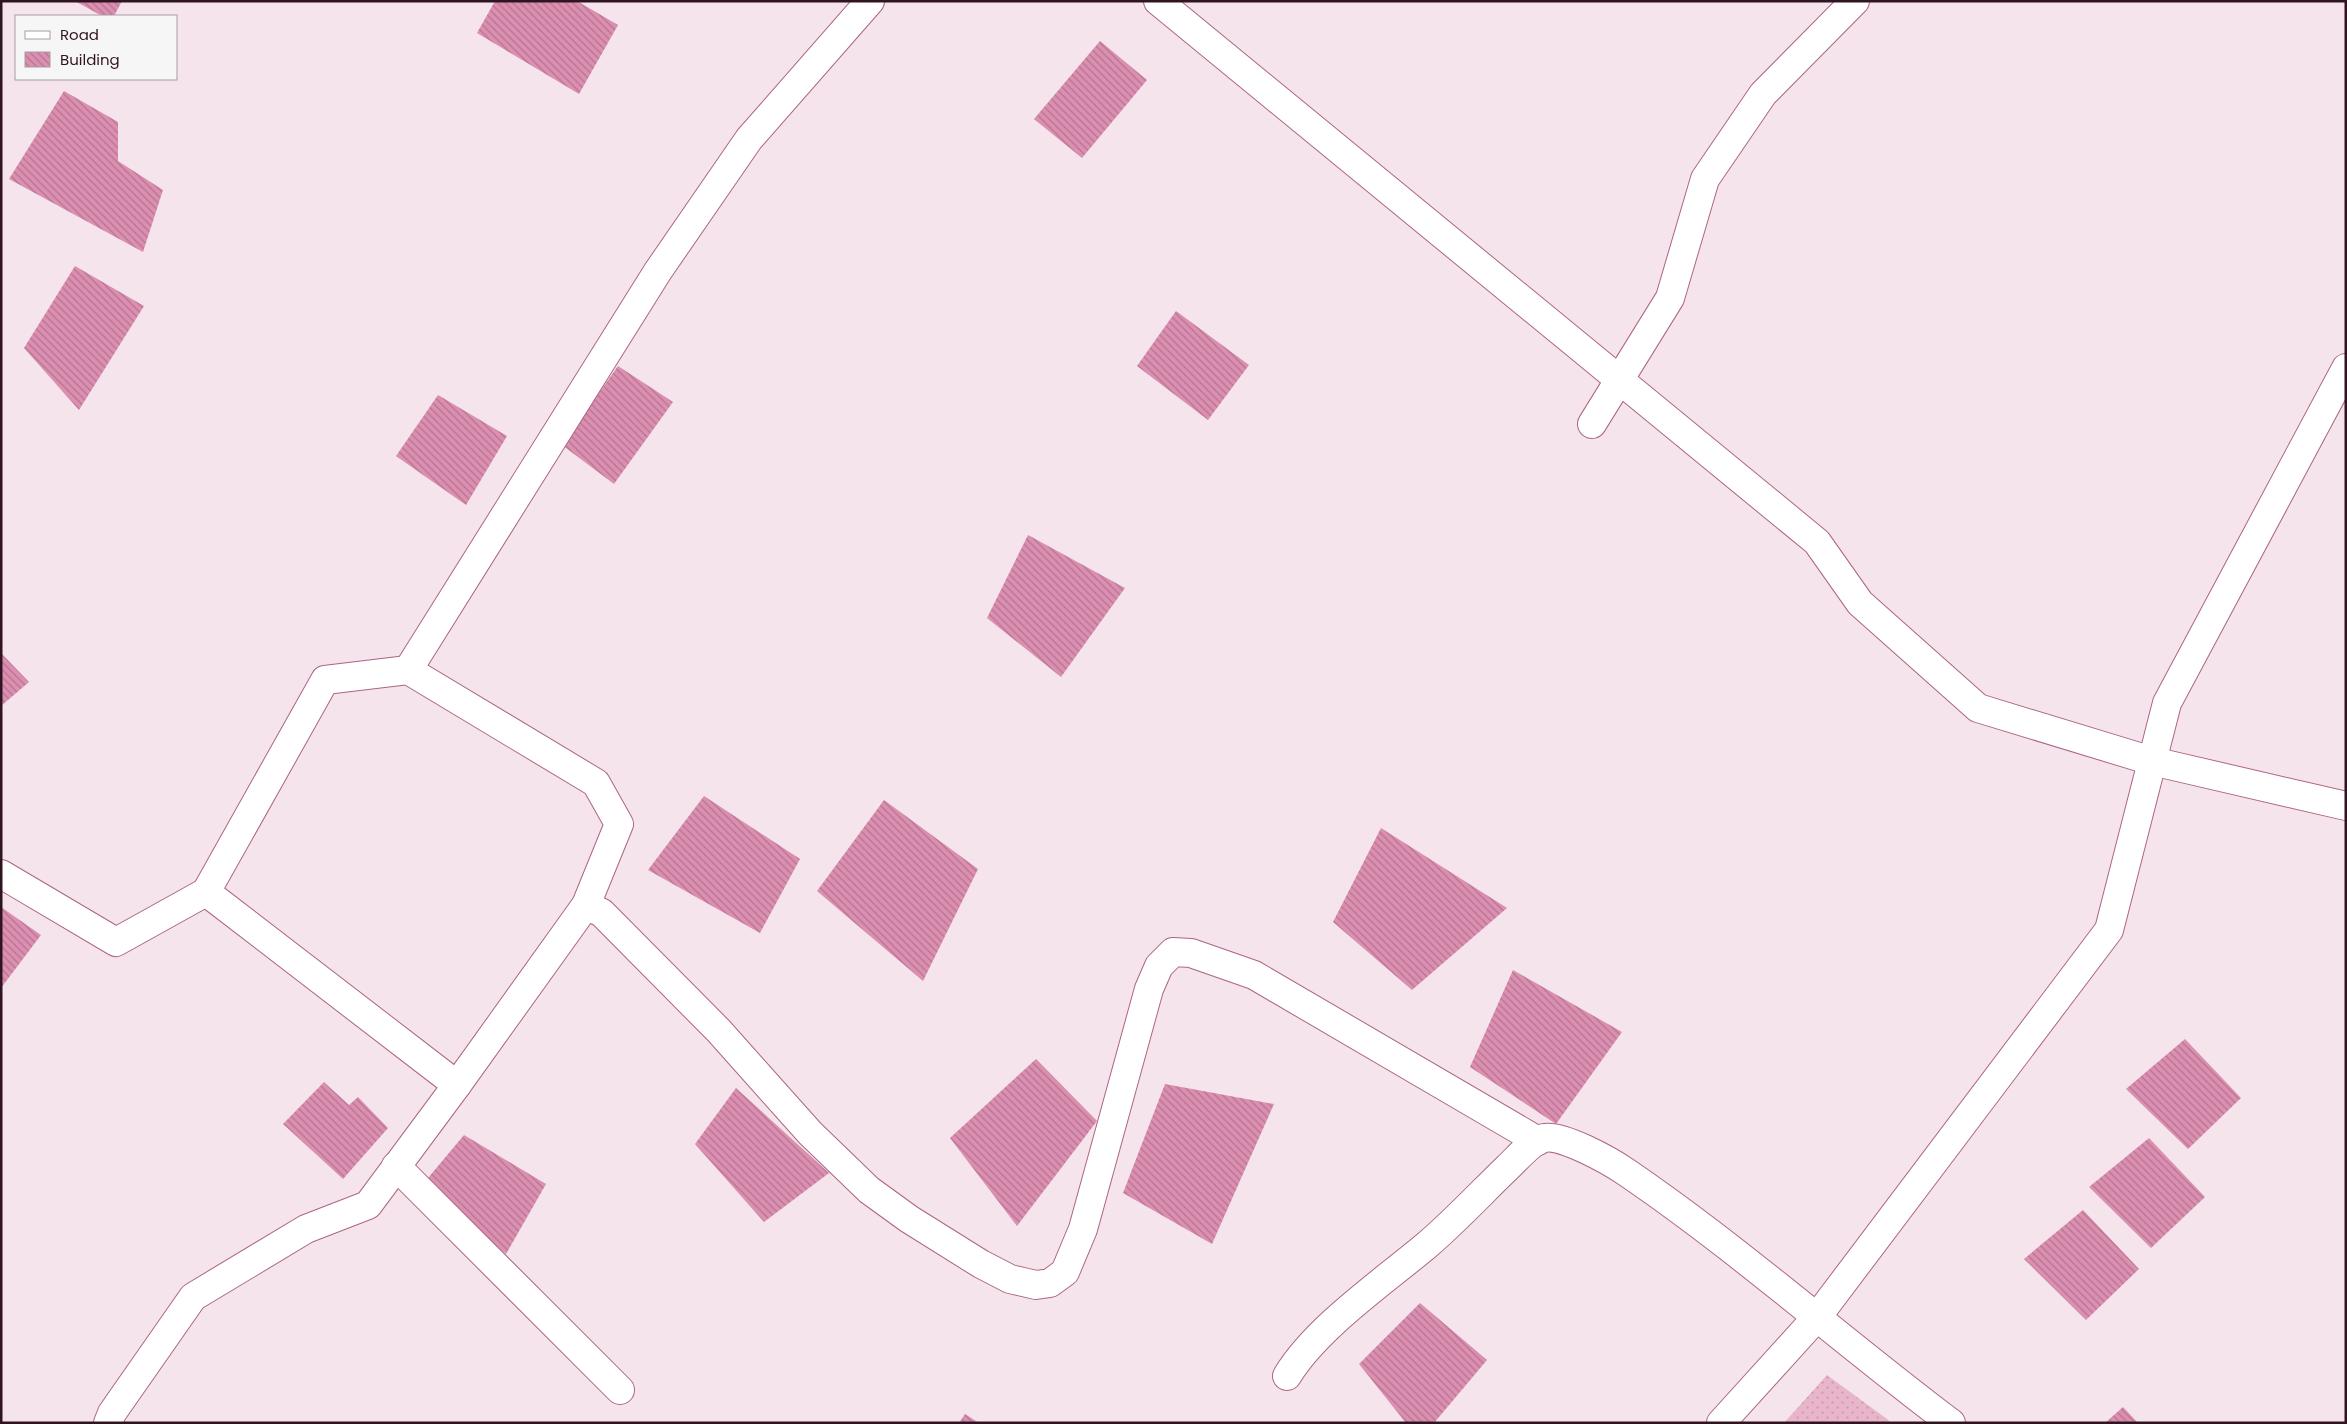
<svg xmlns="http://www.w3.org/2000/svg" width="2347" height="1424" viewBox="0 0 2347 1424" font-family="Poppins,sans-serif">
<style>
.park{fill:url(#park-dots)}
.building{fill:url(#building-back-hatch)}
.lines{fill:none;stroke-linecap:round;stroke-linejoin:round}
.minor-casing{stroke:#ad6486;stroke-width:30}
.minor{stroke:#fff;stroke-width:28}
</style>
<defs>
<pattern id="park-dots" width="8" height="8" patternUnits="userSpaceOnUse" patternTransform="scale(1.25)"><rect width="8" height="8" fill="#e8b5ca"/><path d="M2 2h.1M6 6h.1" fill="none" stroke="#c79bad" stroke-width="1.8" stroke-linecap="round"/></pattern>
<pattern id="building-back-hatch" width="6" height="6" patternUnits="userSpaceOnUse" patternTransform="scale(1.25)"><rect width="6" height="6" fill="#dc8fb1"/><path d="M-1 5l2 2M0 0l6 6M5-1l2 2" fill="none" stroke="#b37490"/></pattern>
</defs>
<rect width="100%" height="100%" fill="#f5e4eb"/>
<polygon class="park" points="1827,1375 1887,1419 1891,1423 1784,1423"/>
<g class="building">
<polygon points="75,1 122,1 114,16 102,16"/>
<polygon points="495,1 577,1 618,25 579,94 477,33"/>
<polygon points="1100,41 1147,80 1082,158 1034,119"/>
<polygon points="64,91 118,122 118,161 163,190 143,252 9,179"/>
<polygon points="75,266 144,306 79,410 24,348"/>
<polygon points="1176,311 1249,365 1208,420 1137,366"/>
<polygon points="618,366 673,402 614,484 562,445"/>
<polygon points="438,395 507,436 466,505 396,456"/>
<polygon points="1028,535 1125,588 1061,677 987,618"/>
<polygon points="1,653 29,682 1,706"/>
<polygon points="704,796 800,859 760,933 648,870"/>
<polygon points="884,800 978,869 923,981 817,891"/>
<polygon points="1381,828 1507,908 1412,990 1333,922"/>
<polygon points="1,907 41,935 1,988"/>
<polygon points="1513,970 1622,1032 1556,1124 1470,1067"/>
<polygon points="2185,1039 2241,1098 2188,1149 2126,1089"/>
<polygon points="1036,1059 1097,1121 1017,1226 950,1138"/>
<polygon points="324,1082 349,1105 358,1097 388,1128 343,1179 283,1124"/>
<polygon points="1165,1084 1274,1104 1212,1244 1123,1193"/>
<polygon points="736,1088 829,1173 764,1222 695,1144"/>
<polygon points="464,1135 546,1184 506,1254 423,1184"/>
<polygon points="2149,1138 2205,1197 2151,1248 2089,1187"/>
<polygon points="2083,1210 2139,1269 2086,1320 2024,1259"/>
<polygon points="1420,1303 1487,1360 1434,1423 1406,1423 1359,1364"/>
<polygon points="2123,1407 2138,1423 2105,1423"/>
<polygon points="965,1414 979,1423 959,1423"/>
</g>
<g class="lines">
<defs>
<g id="minor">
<polyline points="1158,1 1817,542 1860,603 1978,708 2152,761 2346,806"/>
<polyline points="1592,424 1670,298 1705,179 1763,94 1855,1"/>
<polyline points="408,670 658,271 749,139 870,1"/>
<polyline points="1,874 116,942 206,892 457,1085"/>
<polyline points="586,905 602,913 719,1031 810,1133 869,1190 909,1219 981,1264 1010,1279 1036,1285 1050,1283 1065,1272 1083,1229 1149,989 1159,966 1173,952 1191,953 1254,975 1538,1141"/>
<polyline points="396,1166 620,1390"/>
<path d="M1287,1376C1316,1328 1383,1282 1427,1245C1455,1221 1481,1193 1507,1168C1517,1159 1531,1141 1544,1138C1562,1134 1610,1161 1626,1172C1739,1249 1842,1341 1951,1423"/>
<polyline points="108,1423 112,1413 193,1297 306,1229 368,1205 457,1085 586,905 619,824 596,783 408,670 325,680 206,892"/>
<polyline points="1721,1423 1817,1317 2109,930 2167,703 2346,368"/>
</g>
</defs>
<use href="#minor" class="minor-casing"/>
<use href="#minor" class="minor"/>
</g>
<rect width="2347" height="1424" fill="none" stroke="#311422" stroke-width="5"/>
<rect x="15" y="15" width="162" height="65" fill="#f6f6f6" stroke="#a79ca1"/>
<rect x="25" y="31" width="25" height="8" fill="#ffffff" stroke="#a79ca1"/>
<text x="60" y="40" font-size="15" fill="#311422">Road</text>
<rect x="25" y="52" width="25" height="15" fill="url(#building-back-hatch)" stroke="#a79ca1"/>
<text x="60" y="65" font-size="15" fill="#311422">Building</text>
</svg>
